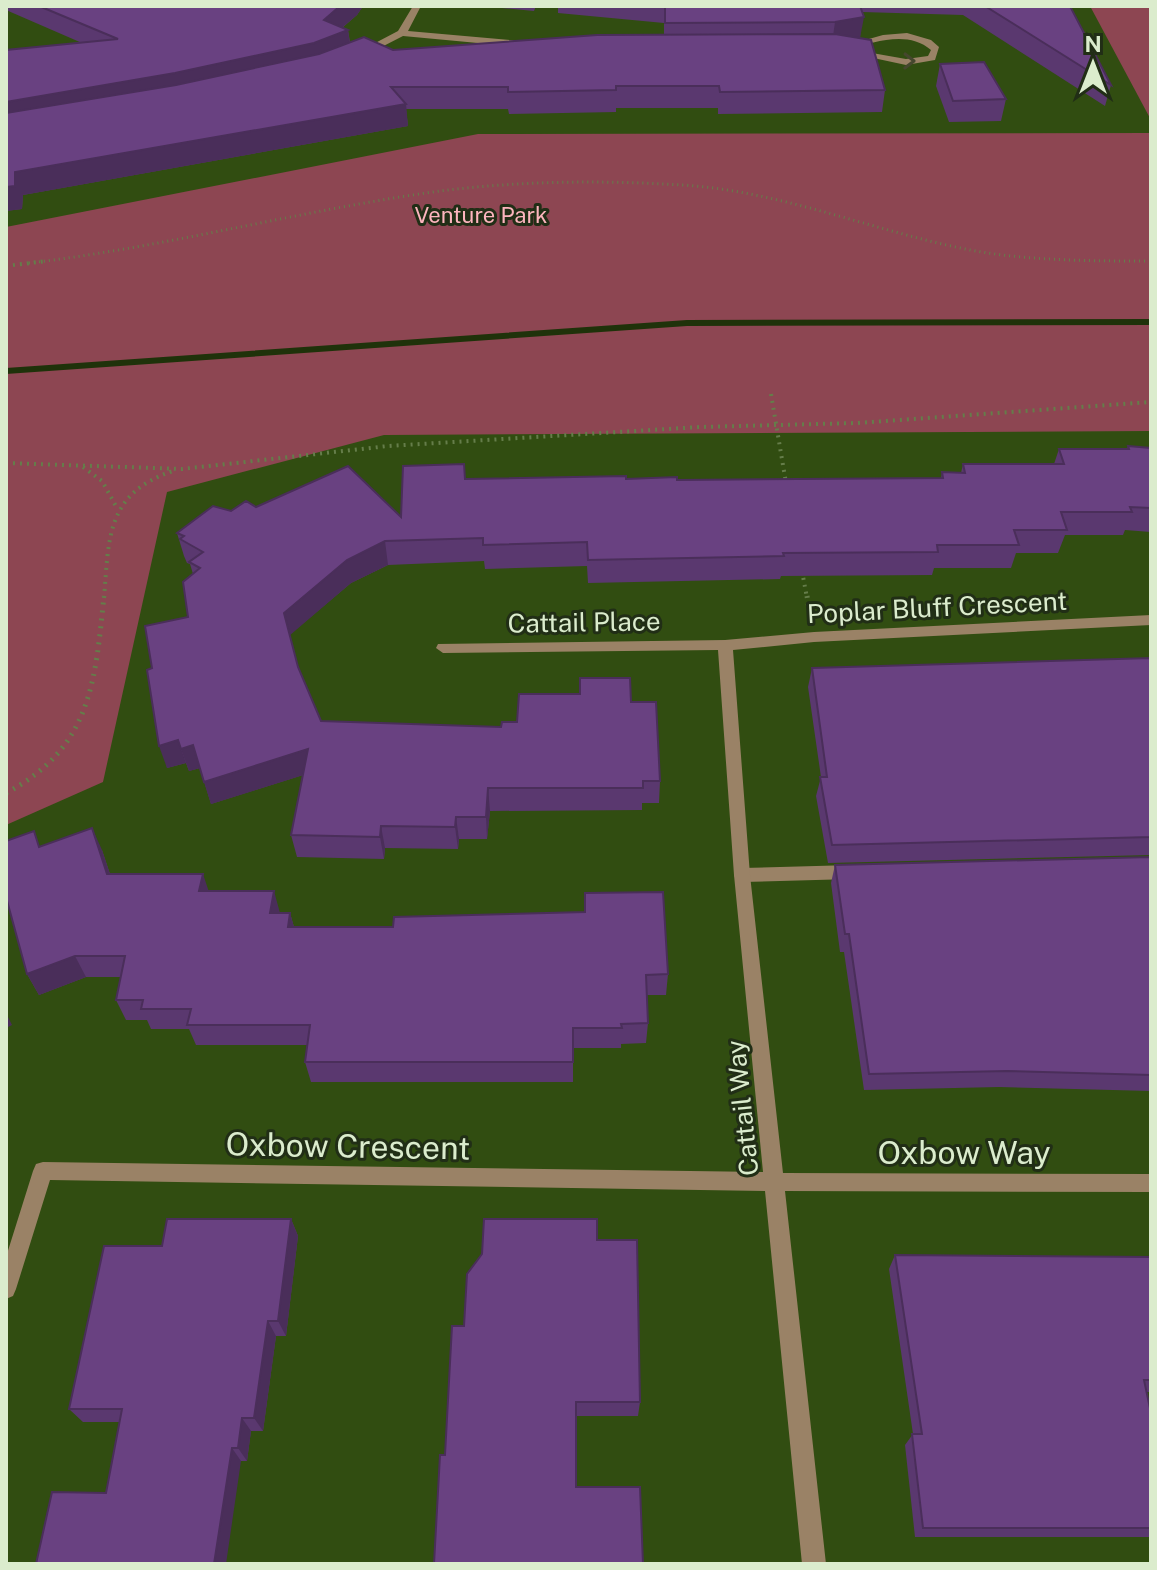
<svg xmlns="http://www.w3.org/2000/svg" width="1157" height="1570" viewBox="0 0 1157 1570" font-family="'Public Sans',sans-serif">
<style>
.green{fill:#8d4652}
.lines{fill:none;stroke-linecap:round;stroke-linejoin:round}
.stream{fill:#1f320a;fill-rule:evenodd}
.path-far2{stroke:#657d4a;stroke-width:3;stroke-dasharray:1 4;stroke-linecap:butt}
.path-far1{stroke:#657d4a;stroke-width:4;stroke-dasharray:2 5;stroke-linecap:butt}
.path{stroke:#657d4a;stroke-width:5;stroke-dasharray:2 6;stroke-linecap:butt}
.service{fill:#9a8266;fill-rule:evenodd}
.minor{fill:#9a8266;fill-rule:evenodd}
.wall{fill:#5a386f}
.shaded-wall{fill:#4a2e5a}
.building{fill:#694181;stroke:#4a2e5a;stroke-width:2}
.oneway{stroke:#45472e}
.labels{text-anchor:middle;dominant-baseline:central;stroke-width:6;stroke-linejoin:round;paint-order:stroke}
.far-park-label{font-size:22px;fill:#fdb5be;stroke:#212e16}
.street-label{font-size:26px;fill:#dbeccd;stroke:#212e16}
.near-street-label{font-size:32px;fill:#dbeccd;stroke:#212e16}
</style>
<rect width="100%" height="100%" fill="#314d11"/>
<g class="green">
<polygon points="1090,6 1151,6 1151,120"/>
<polygon points="1151,133 1151,431 384,435 167,492 103,782 6,825 6,227 478,134"/>
</g>
<g class="lines">
<polygon class="stream" points="1151,319 1151,325 687,326 6,374 6,368 687,320"/>
<path class="path-far2" d="M29,263C167,247 302,210 440,191C519,181 602,180 682,185C781,191 873,231 970,250C1030,261 1091,261 1151,261"/>
<g class="path-far1">
<polyline points="6,266 46,261"/>
<polyline points="771,394 786,483"/>
<polyline points="6,463 182,469 388,446 700,427 857,423 1151,402"/>
<polyline points="83,467 102,481 117,508"/>
<polyline points="802,571 807,598"/>
<path d="M104,598C109,538 106,493 173,471"/>
</g>
<g class="path">
<polyline points="807,596 809,609"/>
<path d="M6,793C91,748 95,683 104,596"/>
</g>
<polygon class="service" points="852,865 858,867 860,872 858,877 852,879 742,882 736,880 734,875 736,870 742,868"/>
<g class="minor">
<polygon points="413,6 421,6 408,31 520,41 525,44 520,47 403,36 366,55 360,55 360,51 398,31"/>
<path d="M907,33L931,40L939,47L935,60L906,65L850,53L855,50L906,59L928,56L931,50C908,30 875,42 849,49L844,46L883,35Z"/>
<polygon points="1151,615 1151,625 814,642 733,650 750,875 783,1173 1151,1174 1151,1192 785,1191 826,1564 802,1564 765,1191 50,1180 16,1289 13,1296 6,1299 6,1257 33,1171 36,1164 43,1162 763,1172 734,875 718,650 443,653 436,648 438,644 725,640 814,632"/>
</g>
</g>
<g class="wall">
<polygon points="6,6 363,6 357,15 342,28 348,30 350,42 393,50 664,34 664,23 558,13 558,6 1069,6 1111,85 1105,106 963,15 862,12 860,38 859,38 885,90 882,112 718,114 718,108 616,108 616,112 509,114 508,109 406,109 408,126 23,195 22,209 6,211 82,43 6,10"/>
<polygon points="480,6 536,6 534,11"/>
<polygon points="940,64 1006,99 1001,121 949,122 936,86"/>
<polygon points="1128,446 1151,448 1151,532 1125,530 1123,535 1065,535 1058,553 1016,553 1011,568 934,568 932,575 781,576 780,579 588,583 587,566 485,569 484,561 388,565 351,583 289,635 298,667 321,721 501,727 517,722 631,702 660,781 659,803 642,803 642,810 490,811 487,839 459,839 458,849 385,848 384,859 297,857 291,835 303,775 211,804 200,768 189,771 186,763 167,768 152,668 188,617 193,574 190,564 187,563 184,556 177,533 231,511 256,507 401,517 466,479 626,479 677,480 941,478 942,472 961,473 963,464 1054,464 1059,449 1127,449"/>
<polygon points="1151,658 1151,855 828,863 816,796 821,777 808,687 812,668"/>
<polygon points="41,846 102,850 110,874 209,891 280,913 290,913 294,927 668,974 666,995 647,995 648,1023 646,1043 621,1044 621,1048 573,1048 573,1082 311,1082 305,1062 307,1045 196,1045 189,1029 151,1029 147,1020 126,1020 116,1000 121,977 86,977 39,995 27,974"/>
<polygon points="1151,857 1151,1091 999,1087 864,1090 844,952 840,952 831,883 835,865"/>
<polygon points="291,1219 298,1236 286,1336 276,1336 263,1431 251,1431 247,1461 241,1461 106,1493 120,1422 83,1422 69,1409 162,1246"/>
<polygon points="597,1240 640,1402 638,1416 576,1416 576,1487 643,1564 445,1455 464,1326"/>
<polygon points="895,1255 1151,1257 1151,1392 1146,1392 1151,1413 1151,1537 915,1537 905,1445 913,1434 889,1269"/>
</g>
<g class="shaded-wall">
<polygon points="340,6 363,6 357,15 332,36 348,30 351,52 6,125 6,102 324,20"/>
<polygon points="864,17 860,38 832,43 835,22"/>
<polygon points="406,104 408,126 23,195 22,209 6,211 6,187 15,172"/>
<polygon points="385,541 388,565 351,583 289,636 284,613 347,560"/>
<polygon points="178,740 186,763 167,768 159,746"/>
<polygon points="193,745 200,768 189,771 181,749"/>
<polygon points="308,749 313,772 211,804 204,782"/>
<polygon points="488,788 490,811 487,839 486,817"/>
<polygon points="456,817 459,839 458,849 455,827"/>
<polygon points="381,826 385,848 384,859 380,837"/>
<polygon points="92,828 102,850 117,895 107,874"/>
<polygon points="203,874 210,895 199,891"/>
<polygon points="274,891 280,913 270,913"/>
<polygon points="290,913 296,934 288,927"/>
<polygon points="75,956 86,977 39,995 27,974"/>
<polygon points="6,1013 12,1025 6,1028"/>
<polygon points="291,1219 298,1236 286,1336 278,1321"/>
<polygon points="268,1321 276,1336 263,1431 254,1418"/>
<polygon points="242,1418 251,1431 247,1461 238,1448"/>
<polygon points="232,1448 241,1461 226,1564 214,1564"/>
</g>
<g class="building">
<polygon points="39,6 340,6 324,20 348,30 314,43 175,73 6,102 6,50 118,39"/>
<polygon points="665,6 860,6 864,17 835,22 665,23"/>
<polygon points="985,6 1069,6 1071,8 1111,85"/>
<polygon points="835,34 871,40 885,90 720,92 719,86 616,86 616,90 508,92 508,87 391,87 406,104 15,172 15,186 6,187 6,113 176,85 319,54 364,37 393,50 597,35"/>
<polygon points="984,62 1006,99 953,101 940,64"/>
<polygon points="1128,446 1151,448 1151,508 1130,507 1132,512 1061,512 1067,530 1014,530 1019,545 937,545 938,552 783,553 784,556 588,560 587,542 483,545 483,538 385,541 347,560 284,613 298,667 321,721 501,727 502,722 517,722 519,694 580,694 580,678 630,678 631,702 656,702 660,781 643,781 643,788 488,788 486,817 456,817 455,827 381,826 380,837 291,835 308,749 204,782 193,745 181,749 178,740 159,746 147,670 152,668 145,626 188,617 183,582 200,568 189,562 203,552 180,539 184,536 177,533 213,506 231,511 246,501 256,507 348,466 401,517 403,466 464,464 465,479 626,476 626,479 677,477 677,480 943,478 942,472 965,473 963,464 1064,464 1059,449 1129,449"/>
<polygon points="1151,658 1151,837 832,845 820,777 827,777 812,668"/>
<polygon points="92,828 107,874 203,874 199,891 274,891 270,913 290,913 288,927 393,927 394,917 585,912 585,893 663,892 668,974 646,975 648,1023 621,1024 622,1028 573,1028 573,1062 305,1062 310,1025 187,1025 191,1009 141,1009 143,1000 116,1000 125,956 75,956 27,974 6,897 6,841 34,831 39,847"/>
<polygon points="1151,857 1151,1075 1007,1071 869,1074 849,934 845,934 835,865"/>
<polygon points="167,1219 291,1219 278,1321 268,1321 254,1418 242,1418 238,1448 232,1448 214,1564 36,1564 52,1492 106,1493 122,1409 69,1409 104,1246 162,1246"/>
<polygon points="484,1219 597,1219 597,1240 637,1240 640,1402 576,1402 576,1487 640,1487 643,1564 434,1564 440,1455 445,1455 452,1326 464,1326 467,1274 482,1254"/>
<polygon points="895,1255 1151,1257 1151,1380 1144,1380 1151,1413 1151,1528 923,1528 912,1434 922,1434"/>
</g>
<defs><path id="oneway-chevron" d="M-2-3.5L2.5 0L-2 3.5" fill="none" stroke-width="1.6" stroke-linecap="round" stroke-linejoin="round" transform="scale(2)"/></defs>
<use class="oneway" href="#oneway-chevron" transform="translate(909 61) rotate(1)"/>
<g class="labels">
<g class="far-park-label">
<text x="481" y="215">Venture Park</text>
</g>
<g class="street-label">
<text transform="translate(937 607) rotate(-3)">Poplar Bluff Crescent</text>
<text transform="translate(584 622) rotate(-1)">Cattail Place</text>
<text transform="translate(742 1108) rotate(-96)">Cattail Way</text>
</g>
<g class="near-street-label">
<text transform="translate(348 1146) rotate(1)">Oxbow Crescent</text>
<text x="964" y="1152">Oxbow Way</text>
</g>
</g>
<rect width="1157" height="1570" fill="none" stroke="#dbeccd" stroke-width="16"/>
<g transform="translate(1093 64)" stroke="#212e16" stroke-width="6" paint-order="stroke">
<path d="M0-6L14 30L0 20L-14 30Z" fill="#dbeccd"/>
<text y="-12" font-size="22" font-weight="bold" text-anchor="middle" fill="#dbeccd">N</text>
</g>
</svg>
